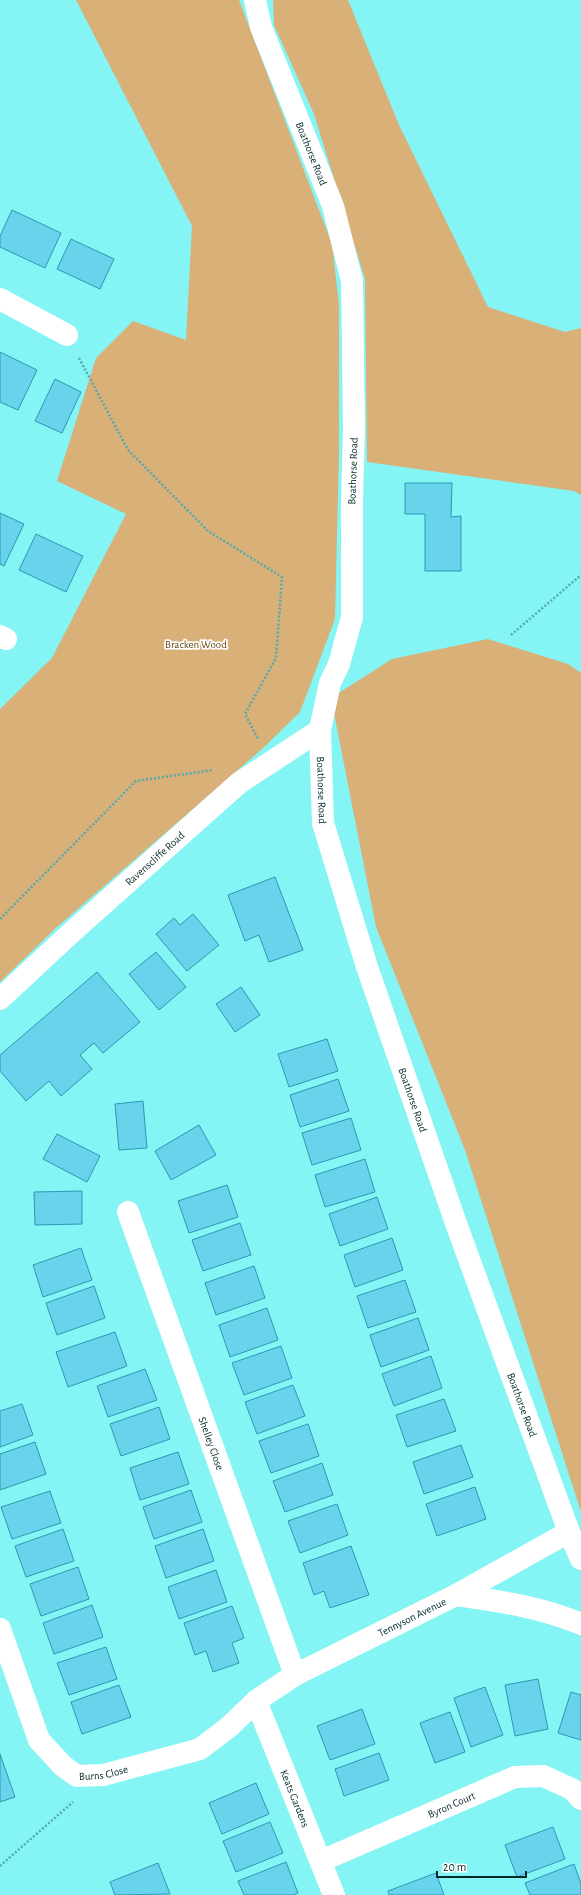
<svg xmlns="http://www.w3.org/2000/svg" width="581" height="1895" viewBox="0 0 581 1895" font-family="'Alegreya Sans',sans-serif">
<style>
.green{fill:#d8b078}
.building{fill:#6ad3ec;stroke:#289ab2}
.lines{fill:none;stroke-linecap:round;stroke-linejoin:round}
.path{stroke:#56aaab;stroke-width:2.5;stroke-dasharray:2 2;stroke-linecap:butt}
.minor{stroke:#fff;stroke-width:22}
.tertiary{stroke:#fff;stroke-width:22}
.labels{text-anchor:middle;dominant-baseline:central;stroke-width:3.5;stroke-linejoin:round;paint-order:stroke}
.street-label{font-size:11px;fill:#052a2b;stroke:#fff}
.park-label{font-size:11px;fill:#664610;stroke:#fff}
</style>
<rect width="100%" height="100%" fill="#85f4f4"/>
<g class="green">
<polygon points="76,0 239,0 332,244 339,304 339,451 335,619 300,712 262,749 57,927 0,982 0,709 52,658 126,514 57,481 96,358 133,321 186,340 192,226"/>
<polygon points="273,0 348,0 399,125 488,307 565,332 581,328 581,495 574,491 367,462 365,279 314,114 274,25"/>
<polygon points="488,639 568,664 581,673 581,1512 465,1150 376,927 331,698 392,659"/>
</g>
<g class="building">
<polygon points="12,210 61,233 45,268 0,247 0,236"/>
<polygon points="71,239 114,259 100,289 57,269"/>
<polygon points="0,352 37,370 18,410 0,402"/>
<polygon points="55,379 81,392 62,433 35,421"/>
<polygon points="405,483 452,483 451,517 461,516 461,571 425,571 425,514 405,514"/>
<polygon points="0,513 24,524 4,566 0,564"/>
<polygon points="36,534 83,556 66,592 19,570"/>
<polygon points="275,877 303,950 269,962 259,935 245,941 228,895"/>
<polygon points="193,914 219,945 187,971 156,934 174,918 180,925"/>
<polygon points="156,952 186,987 159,1010 129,974"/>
<polygon points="97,972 140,1022 103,1053 94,1043 80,1055 92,1069 61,1096 49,1081 26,1101 0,1071 0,1055"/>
<polygon points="241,987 260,1015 235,1032 216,1004"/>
<polygon points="327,1039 338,1071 289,1087 278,1054"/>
<polygon points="338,1079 349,1111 300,1127 290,1095"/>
<polygon points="143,1101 147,1148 119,1150 115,1104"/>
<polygon points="351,1118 361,1150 312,1165 302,1133"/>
<polygon points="199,1125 216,1155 171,1180 155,1151"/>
<polygon points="57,1134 100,1156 87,1182 43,1159"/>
<polygon points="365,1159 375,1192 325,1207 315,1175"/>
<polygon points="227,1185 238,1217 189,1233 178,1201"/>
<polygon points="82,1191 82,1224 35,1225 34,1192"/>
<polygon points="377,1197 388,1229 340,1246 329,1214"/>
<polygon points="240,1223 251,1255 203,1271 192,1240"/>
<polygon points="392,1238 403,1270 355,1287 344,1255"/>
<polygon points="81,1248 92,1280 43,1297 33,1265"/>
<polygon points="254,1266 265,1298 216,1315 205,1283"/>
<polygon points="405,1280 416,1312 368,1328 357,1296"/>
<polygon points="94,1286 105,1318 57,1335 46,1303"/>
<polygon points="267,1308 278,1340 230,1357 219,1325"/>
<polygon points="418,1318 429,1350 381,1367 370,1335"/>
<polygon points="115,1332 127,1366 68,1387 56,1352"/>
<polygon points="281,1346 292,1378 244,1395 232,1363"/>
<polygon points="431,1356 442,1388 394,1406 382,1374"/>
<polygon points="145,1369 157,1400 108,1417 97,1386"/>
<polygon points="293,1385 305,1416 257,1434 245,1402"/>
<polygon points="444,1399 456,1431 407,1447 396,1415"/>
<polygon points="22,1404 33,1435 0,1447 0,1411"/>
<polygon points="159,1407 170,1439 121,1456 110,1424"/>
<polygon points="308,1424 319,1456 271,1473 259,1441"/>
<polygon points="35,1442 46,1474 0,1490 0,1454"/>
<polygon points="461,1445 473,1477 424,1494 413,1462"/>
<polygon points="178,1452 189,1484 140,1500 130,1468"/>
<polygon points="322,1463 333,1495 285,1512 273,1481"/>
<polygon points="475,1487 486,1519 437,1536 426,1504"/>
<polygon points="191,1490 202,1522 154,1539 143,1507"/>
<polygon points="50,1491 61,1523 12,1539 1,1507"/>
<polygon points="337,1504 348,1535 300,1553 288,1521"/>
<polygon points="63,1529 74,1561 26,1577 15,1546"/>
<polygon points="203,1529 214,1561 166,1578 155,1546"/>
<polygon points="351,1546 369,1595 330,1608 324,1591 314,1595 303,1563"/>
<polygon points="78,1567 89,1599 41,1616 30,1584"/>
<polygon points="216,1570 227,1602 179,1619 168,1587"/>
<polygon points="92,1605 103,1637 54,1654 43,1623"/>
<polygon points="232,1606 244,1638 232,1643 239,1663 213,1672 206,1651 195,1655 184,1623"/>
<polygon points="106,1647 117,1679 69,1695 57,1663"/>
<polygon points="538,1679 548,1729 515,1736 505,1685"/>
<polygon points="119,1685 131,1717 82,1734 71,1702"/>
<polygon points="485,1687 503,1735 471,1747 454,1698"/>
<polygon points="571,1692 581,1695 581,1740 558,1733"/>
<polygon points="362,1709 375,1744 330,1760 317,1726"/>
<polygon points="450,1712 465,1752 435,1763 420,1723"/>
<polygon points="379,1753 389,1780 344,1796 335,1769"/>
<polygon points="0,1754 15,1797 0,1802"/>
<polygon points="256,1783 269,1814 222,1834 209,1803"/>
<polygon points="270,1822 283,1853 236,1872 223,1841"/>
<polygon points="553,1827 565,1859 517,1877 505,1845"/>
<polygon points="286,1862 298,1893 293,1895 244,1895 238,1881"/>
<polygon points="158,1863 170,1894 115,1895 110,1882"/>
<polygon points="574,1864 581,1884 581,1895 530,1895 525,1883"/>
<polygon points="436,1873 444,1895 389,1895 388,1891"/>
</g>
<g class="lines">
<g class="path">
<polyline points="79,358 128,450 208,531 282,577 276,658 245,714 258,739"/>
<polyline points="511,635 581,575"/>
<polyline points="0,919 136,781 213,770"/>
<polyline points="0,1866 73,1802"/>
</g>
<g class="minor">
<polyline points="0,299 67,335"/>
<polyline points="0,636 6,639"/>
<path id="s1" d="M128,1212L295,1675"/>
<path d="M456,1595C499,1601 541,1607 581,1624"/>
<path id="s2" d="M0,1629L39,1740L63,1766L77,1776L103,1775L200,1749L229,1727L256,1701L295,1675L456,1595L569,1532"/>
<path id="s3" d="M256,1701L334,1895"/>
<path id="s4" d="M321,1861L515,1777L543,1776L572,1789L581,1799"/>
</g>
<g class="tertiary">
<path id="s5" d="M255,0L261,27L333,206L352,281L354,428L352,501V617L339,664L330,683L320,730L323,823L367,967L458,1229L569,1532L581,1559"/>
<path id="s6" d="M0,999L72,932L239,783L320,730"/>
</g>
</g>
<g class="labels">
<g class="street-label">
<text stroke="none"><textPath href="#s5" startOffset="164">Boathorse Road</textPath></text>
<text transform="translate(353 471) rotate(-88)">Boathorse Road</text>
<text stroke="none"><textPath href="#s5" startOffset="812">Boathorse Road</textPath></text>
<text stroke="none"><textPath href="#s6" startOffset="209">Ravenscliffe Road</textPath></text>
<text stroke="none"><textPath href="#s5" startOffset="1136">Boathorse Road</textPath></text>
<text stroke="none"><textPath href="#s5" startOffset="1460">Boathorse Road</textPath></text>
<text stroke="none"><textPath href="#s1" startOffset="246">Shelley Close</textPath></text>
<text stroke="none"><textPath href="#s2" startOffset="548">Tennyson Avenue</textPath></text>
<text stroke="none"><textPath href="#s2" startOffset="197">Burns Close</textPath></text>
<text stroke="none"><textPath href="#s3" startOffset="105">Keats Gardens</textPath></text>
<text stroke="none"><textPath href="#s4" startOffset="142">Byron Court</textPath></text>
</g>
<g class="park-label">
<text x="196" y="644">Bracken Wood</text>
</g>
</g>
<path d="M437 1871v6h89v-6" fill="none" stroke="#052a2b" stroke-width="2"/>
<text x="443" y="1871" font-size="12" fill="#052a2b" stroke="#ffffff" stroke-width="3" paint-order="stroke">20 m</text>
</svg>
